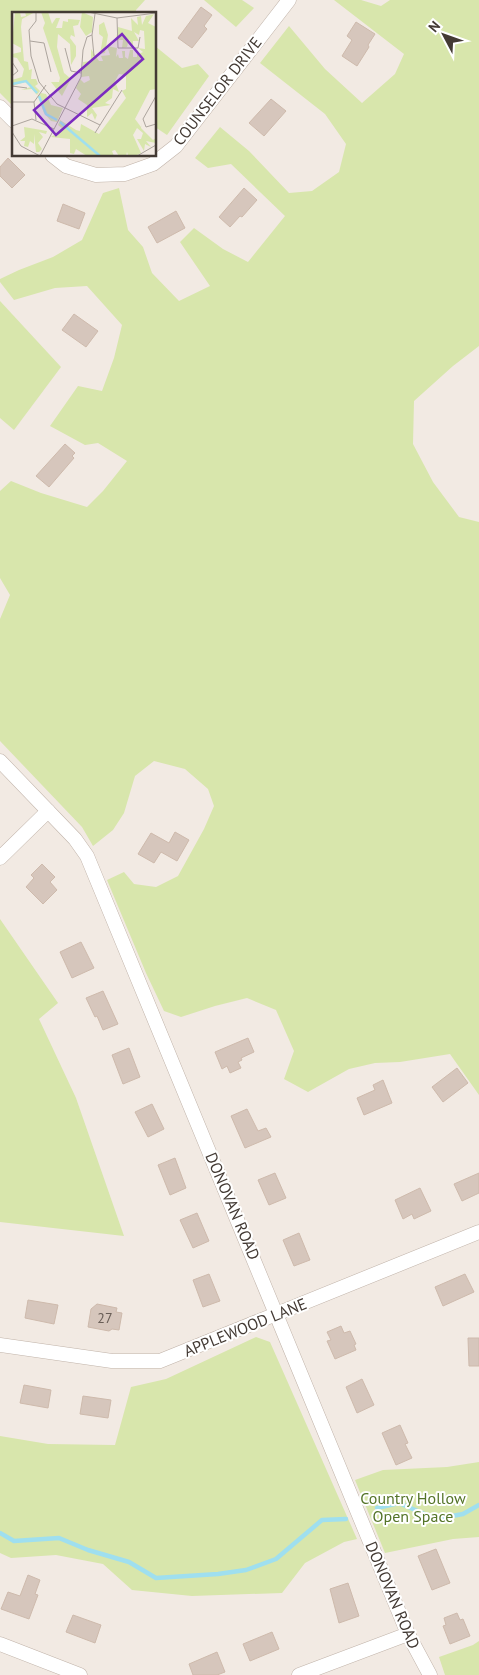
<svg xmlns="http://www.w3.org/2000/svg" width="479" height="1675" viewBox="0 0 479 1675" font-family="'PT Sans',sans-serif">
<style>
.green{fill:#d8e6ac}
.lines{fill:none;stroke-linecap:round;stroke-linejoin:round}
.stream{stroke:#9fdfef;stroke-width:4.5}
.building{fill:#d6c6bc;stroke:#cebaac}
.minor-casing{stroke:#c0b3a9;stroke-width:15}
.minor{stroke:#fff;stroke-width:14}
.labels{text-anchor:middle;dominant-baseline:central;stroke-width:4;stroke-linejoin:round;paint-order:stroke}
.number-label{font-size:14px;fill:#685d56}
.street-label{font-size:16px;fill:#433a34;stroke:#fff}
.park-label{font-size:16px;fill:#547428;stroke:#fff}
.inset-river{fill:none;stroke:#9fdfef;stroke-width:2.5}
.inset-road{fill:none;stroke:#aca49d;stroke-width:1}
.view{fill:#7b2cbf;fill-opacity:0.15;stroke:#7b2cbf;stroke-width:2.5}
.inset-edge{fill:none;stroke:#433a34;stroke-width:2.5}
</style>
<rect width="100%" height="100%" fill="#f2eae3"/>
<g class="green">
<polygon points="0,0 145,0 136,10 136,14 14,14 14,107 0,93"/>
<polygon points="204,0 242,0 254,8 236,27"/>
<polygon points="334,0 361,0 381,6 390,0 479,0 479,346 453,366 414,401 413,444 433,482 459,517 479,522 479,1095 450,1054 400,1062 375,1063 349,1069 308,1092 284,1079 294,1051 276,1010 247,998 215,1006 181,1017 164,1011 146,973 107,880 124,872 134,884 156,887 178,876 204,829 214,806 208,789 185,769 154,761 135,776 124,813 113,830 93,846 82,827 0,741 0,619 10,595 0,578 0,491 11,481 41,493 87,507 103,491 127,461 98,443 85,445 50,426 78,386 102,391 114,358 122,325 87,286 55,288 14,300 0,282 0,279 19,270 53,257 82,240 103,193 119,188 128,230 143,247 152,273 179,301 210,286 180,242 194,228 223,249 248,262 285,216 231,164 208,168 195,158 220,127 249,151 289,193 312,191 339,172 346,144 325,114 260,63 289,26 325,69 362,103 395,74 404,54"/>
<polygon points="155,46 182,68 198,64 209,76 167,135 155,127"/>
<polygon points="0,301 61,367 14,430 0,418"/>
<polygon points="0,919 58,1003 39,1019 76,1098 124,1236 0,1222"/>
<polygon points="256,1337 270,1342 357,1539 344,1542 305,1563 282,1593 192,1596 132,1590 103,1564 56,1555 11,1558 0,1553 0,1436 48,1444 115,1445 131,1387 166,1379"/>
<polygon points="479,1462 479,1537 453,1539 385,1553 355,1480 383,1470 447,1467"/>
<polygon points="479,1641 479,1675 445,1675 439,1657 473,1645"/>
</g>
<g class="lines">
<g class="stream">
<polyline points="377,1508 399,1503 436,1519 463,1514 479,1505"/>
<polyline points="0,1533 14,1541 59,1538 88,1550 129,1562 156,1578 218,1574 246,1570 276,1559 322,1520 346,1519"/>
</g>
</g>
<g class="building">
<polygon points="201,7 212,15 204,26 207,29 192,48 178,38"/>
<polygon points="356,22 375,34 368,45 369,47 357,66 342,56 352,40 347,36"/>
<polygon points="271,99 286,111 264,136 249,123"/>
<polygon points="8,158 25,175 12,188 0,176 0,167"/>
<polygon points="244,188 257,200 242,217 240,216 230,227 219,217"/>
<polygon points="63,204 85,213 79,229 57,221"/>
<polygon points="176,211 185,228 157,243 148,227"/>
<polygon points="74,314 98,331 86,347 62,330"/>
<polygon points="65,444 75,453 72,456 74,458 49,487 36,476"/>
<polygon points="175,832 189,840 177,861 161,852 154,863 138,854 151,833 169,843"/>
<polygon points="42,864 55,877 50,882 57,890 43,904 26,887 34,878 31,875"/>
<polygon points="81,942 94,968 72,978 60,952"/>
<polygon points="103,991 118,1024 103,1030 97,1016 95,1017 86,998"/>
<polygon points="248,1038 254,1052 241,1058 242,1060 238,1062 241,1068 230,1073 227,1066 222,1069 215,1052"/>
<polygon points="129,1048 140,1077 123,1084 112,1055"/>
<polygon points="457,1068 468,1083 443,1102 432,1087"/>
<polygon points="383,1080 392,1103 364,1115 357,1098 375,1090 373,1085"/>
<polygon points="152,1104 164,1129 148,1137 135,1112"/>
<polygon points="247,1109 258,1131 266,1128 271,1137 245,1148 231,1116"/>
<polygon points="175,1158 186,1188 170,1195 158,1165"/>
<polygon points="275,1173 286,1198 269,1205 258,1180"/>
<polygon points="479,1173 479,1193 462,1201 454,1184"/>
<polygon points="420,1188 431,1211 414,1219 412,1214 403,1219 395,1200"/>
<polygon points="197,1213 209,1241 193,1248 180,1220"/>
<polygon points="299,1233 310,1260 294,1266 283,1240"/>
<polygon points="209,1274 220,1301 203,1307 193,1280"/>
<polygon points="465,1274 474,1292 443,1306 435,1287"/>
<polygon points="28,1300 58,1305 54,1324 25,1318"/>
<polygon points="97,1304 117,1308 116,1312 122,1313 119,1330 112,1329 109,1331 88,1327 91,1309"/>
<polygon points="341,1326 344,1333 350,1331 356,1344 354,1345 356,1350 335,1359 327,1341 331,1340 327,1332"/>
<polygon points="468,1338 479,1338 479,1366 469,1366"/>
<polygon points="362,1379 374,1405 357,1413 346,1387"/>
<polygon points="24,1385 51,1390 48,1408 20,1403"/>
<polygon points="83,1396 111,1400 108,1418 80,1414"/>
<polygon points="400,1425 408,1443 405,1444 412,1458 396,1465 382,1433"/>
<polygon points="436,1549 450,1583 432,1590 418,1556"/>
<polygon points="28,1575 40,1580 35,1594 38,1595 29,1619 1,1609 8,1592 20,1596"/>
<polygon points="348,1583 359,1616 339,1623 330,1589"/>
<polygon points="457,1613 460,1620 463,1619 470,1636 450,1644 443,1626 446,1625 444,1618"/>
<polygon points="73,1615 101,1625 95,1643 66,1632"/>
<polygon points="272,1632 279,1649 250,1661 243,1644"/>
<polygon points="217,1652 225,1672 217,1675 193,1675 189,1664"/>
</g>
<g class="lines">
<defs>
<g id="minor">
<polyline points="0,107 14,121"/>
<polyline points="52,155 66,166 96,175 125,174 153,164 176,146 289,0"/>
<polyline points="0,761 75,839 87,856 408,1634 430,1675"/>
<polyline points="0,858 48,811"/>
<polyline points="0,1345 112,1361 160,1361 479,1232"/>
<polyline points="0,1644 80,1675"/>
<polyline points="299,1675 408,1634"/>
</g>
</defs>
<use href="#minor" class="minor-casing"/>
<use href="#minor" class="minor"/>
</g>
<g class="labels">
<g class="number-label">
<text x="105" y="1318">27</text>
</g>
<g class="street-label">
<text transform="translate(217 91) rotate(-52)">COUNSELOR DRIVE</text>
<text transform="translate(233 1206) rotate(67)">DONOVAN ROAD</text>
<text transform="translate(245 1327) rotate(-22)">APPLEWOOD LANE</text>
<text transform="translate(393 1595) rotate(67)">DONOVAN ROAD</text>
</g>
<g class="park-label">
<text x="413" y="1498">Country Hollow<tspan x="413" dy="18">Open Space</tspan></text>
</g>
</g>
<g transform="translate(12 12)">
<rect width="144" height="144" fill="#f2eae3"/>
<path d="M3,0H8L9,5L14,4L13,0H23L10,7L9,15L12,49L16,50L17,58L20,57L19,67H24L26,72L23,74L28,79L25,83L20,77L9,78L19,75L13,70L0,74V68L10,65L12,57L5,46L0,45V42L9,40V36L0,31ZM29,0H36L40,12L44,6H48L44,16H50L51,9L56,10V7L68,8L66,13L61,14L63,25L59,23L58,26L64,34V44L59,53L58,32L46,22L45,35L52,61L58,66L61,63L50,84L39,70H47L48,66L31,16L33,11ZM70,0L81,5L80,20L74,24L68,15ZM142,2L136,11L144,15V77L138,78L123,107L129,115L130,110L129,116L141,128L144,126V131L134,129L139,135L133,132L132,139L125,127H129L131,121L125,116L121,123L129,141L123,144L116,143L115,140L114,144H107L103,138L100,139L102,144H75L64,137L62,142L58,141V127L39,125L51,117L46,113L48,108L64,118L68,119L69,112L87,122L114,86L110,79L114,77V63L107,62L103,69L107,80L101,77L100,86L93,91L99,93L80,96L85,103L83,108L80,101L75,105V93L66,87L69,82L64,76L68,67L72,71L78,68L77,64L69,65L71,50L79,49V37L87,49H91L89,44L98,43L95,34L105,36L104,45L106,42L107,46H111L110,39H113V45L116,47L118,38H121V45H125V38L127,42L131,40L126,36L133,37L132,19L128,18L127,23L122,20L127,29H121V35L117,27L115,35L110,36L111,28H104L106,15L120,19L119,6L126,13L125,5L129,4L130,13L134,4ZM92,10L96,23L93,41L88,42L91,25L87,22V13ZM29,81L34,82L39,93L51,96L45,110L39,109L32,101L26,84ZM12,115L35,119L34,122L27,120L31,125L26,131L30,137L27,140H24L22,122V132L18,129L16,135L12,134L13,129H8L13,125Z" fill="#d8e6ac"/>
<path class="inset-river" d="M0,72L14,69L25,81M27,84L34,102L45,108M48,110L88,144"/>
<path class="inset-road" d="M24,0V9L17,18L19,44L27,70L45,92L88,113M76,0L105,6L144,1M105,6L106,36H126L128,25M80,23L82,44M18,29L32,31L39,60M53,36L59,59L69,61M0,50L6,59L0,64M0,74L15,76M144,84L131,107L134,115L144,112M0,90H22M24,108L22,90L34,73M0,114L20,107L42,117M0,120L9,134L28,144M83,121L110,78M28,144L69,65L71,38L75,25L80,23L83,2M125,144L144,133"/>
<path class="view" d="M110,22L131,47L44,123L22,98Z"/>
<rect width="144" height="144" class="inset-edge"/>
</g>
<g transform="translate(444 35) rotate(311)" stroke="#ffffff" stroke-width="4" paint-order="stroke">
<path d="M0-4L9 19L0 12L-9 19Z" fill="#433a34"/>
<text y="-8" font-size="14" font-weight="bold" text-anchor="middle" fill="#433a34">N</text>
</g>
</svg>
